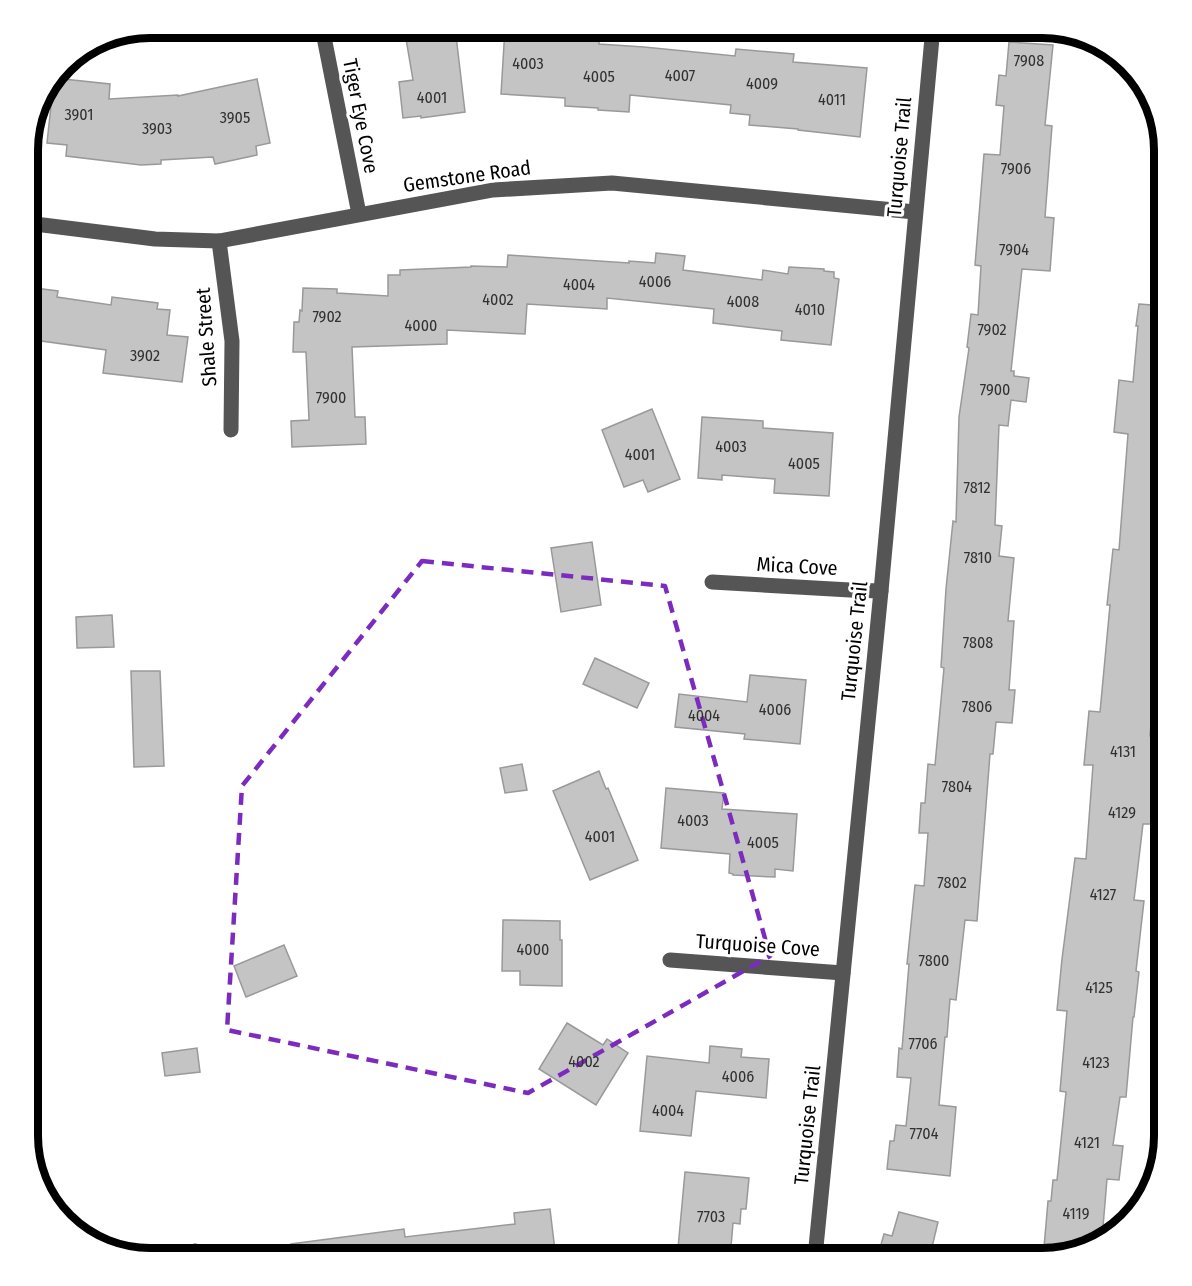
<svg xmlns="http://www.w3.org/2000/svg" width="1192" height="1286" viewBox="0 0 1192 1286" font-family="'Fira Sans Condensed',sans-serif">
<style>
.building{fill:#c4c4c4;stroke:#999;stroke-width:1.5}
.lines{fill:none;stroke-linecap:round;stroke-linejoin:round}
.minor{stroke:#555;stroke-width:15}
.marked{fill:none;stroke:#7b2cbf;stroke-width:4.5;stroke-dasharray:12 8;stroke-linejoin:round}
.labels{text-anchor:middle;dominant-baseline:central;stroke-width:6;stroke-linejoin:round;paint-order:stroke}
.number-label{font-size:16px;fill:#313131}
.street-label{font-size:20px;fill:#000;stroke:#fff}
.rim{fill:none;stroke:#000;stroke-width:8}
</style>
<rect width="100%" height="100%" fill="#fff"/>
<g class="building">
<polygon points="404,27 455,27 465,112 421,118 421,116 403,118 399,82 413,80"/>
<polygon points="570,27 600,27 599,44 644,47 735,56 736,49 794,54 793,62 867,68 860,137 798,130 798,129 749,125 750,115 730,113 731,105 630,95 629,112 598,110 598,108 565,106 565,98 501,94 505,28 569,33"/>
<polygon points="1009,42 1053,45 1045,125 1052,126 1045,217 1054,218 1050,271 1022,269 1011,371 1014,371 1014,376 1029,378 1026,402 1011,400 1008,426 999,425 995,525 1002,526 999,556 1014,558 1008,621 1014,621 1009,690 1015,690 1012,723 996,722 993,754 990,754 977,921 965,920 956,1000 950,999 947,1037 945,1037 939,1105 956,1107 950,1176 887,1169 890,1141 894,1141 896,1125 906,1126 911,1078 897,1077 899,1048 902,1049 909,964 907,964 915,885 924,886 928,833 919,833 921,803 925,803 928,764 935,765 944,668 941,667 946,589 953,521 956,522 959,417 969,348 967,347 971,314 978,315 981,266 975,265 984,154 1000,155 1004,106 996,105 999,75 1006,76"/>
<polygon points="54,78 110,84 109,99 178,95 178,96 257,79 270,143 256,146 257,155 215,164 213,157 161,160 161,164 141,165 66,156 67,145 47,143"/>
<polygon points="656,253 685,256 683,270 762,280 763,270 788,274 789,267 824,269 824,271 834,272 834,278 839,279 831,345 781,340 782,331 713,323 714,309 607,298 607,309 527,304 525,334 447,330 447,344 352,347 355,417 365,417 366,444 292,447 291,421 309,420 306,352 293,352 294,322 299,322 300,310 302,311 303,288 337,289 337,293 388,296 388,275 400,275 400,270 471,267 471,266 507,267 508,255 629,263 629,261 655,263"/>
<polygon points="27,287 58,291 57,297 111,305 112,297 158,303 157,309 170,310 167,335 188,337 182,382 103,373 106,350 27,339"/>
<polygon points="1139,304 1165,306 1165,633 1162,693 1154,692 1150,736 1161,738 1159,771 1157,771 1153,824 1143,824 1134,900 1144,901 1136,971 1139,972 1134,1017 1133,1017 1126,1097 1120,1097 1113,1145 1123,1146 1119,1180 1107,1179 1102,1239 1043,1259 1048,1201 1051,1201 1053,1180 1057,1180 1066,1092 1060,1091 1067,1011 1057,1010 1062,959 1075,858 1086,859 1093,765 1084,765 1089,711 1100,712 1110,605 1107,605 1113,549 1119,550 1128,434 1114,432 1119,380 1133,382 1138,326 1136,326"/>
<polygon points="652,409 680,479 648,492 643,480 624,487 602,430"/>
<polygon points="702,417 763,421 763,428 833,433 829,496 774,493 775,479 722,475 722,480 698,478"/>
<polygon points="592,542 601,605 561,612 551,548"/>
<polygon points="112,615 114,647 77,648 76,617"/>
<polygon points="595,658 649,683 637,708 583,684"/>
<polygon points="131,671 160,671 164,766 134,767"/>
<polygon points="750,675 806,680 800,744 744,739 745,734 675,727 679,694 747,702"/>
<polygon points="522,764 527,790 505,793 500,768"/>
<polygon points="599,771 606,789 608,788 638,860 590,880 553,791"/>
<polygon points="666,788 724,793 722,809 797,814 793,871 775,869 775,877 733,875 733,874 729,873 730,854 661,848"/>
<polygon points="503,920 560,921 560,940 562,940 562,986 520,985 520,971 502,971"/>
<polygon points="284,945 297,976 246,997 234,966"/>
<polygon points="567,1023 603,1045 607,1039 628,1053 596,1105 539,1069"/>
<polygon points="710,1046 742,1049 741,1057 769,1059 766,1098 696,1091 691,1136 640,1131 647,1056 709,1063"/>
<polygon points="197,1048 200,1072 165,1076 162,1053"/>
<polygon points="685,1172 749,1178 746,1209 741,1209 740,1224 733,1223 730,1259 677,1259"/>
<polygon points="550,1209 556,1259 292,1259 291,1244 404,1229 405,1237 515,1224 514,1213"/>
<polygon points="899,1212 938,1222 932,1247 949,1252 948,1259 877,1259 884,1234 892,1236"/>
</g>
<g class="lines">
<g class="minor">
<polyline points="322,27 359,214"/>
<polyline points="27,223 155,239 219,241 493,190 612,183 915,212"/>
<polyline points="219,241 232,341 231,430"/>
<polyline points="712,582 850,590 881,591"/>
<polyline points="670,960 843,973"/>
<polyline points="195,1251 197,1259"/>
<polyline points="813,1259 816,1247 881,591 933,27"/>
</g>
</g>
<path class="marked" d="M422,561L665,586L770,956L528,1093L227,1030L242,786Z"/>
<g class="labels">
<g class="number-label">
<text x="1029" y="60">7908</text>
<text x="528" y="63">4003</text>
<text x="680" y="75">4007</text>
<text x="599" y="76">4005</text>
<text x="762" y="83">4009</text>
<text x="432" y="97">4001</text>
<text x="832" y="99">4011</text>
<text x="79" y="114">3901</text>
<text x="235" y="117">3905</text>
<text x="157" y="128">3903</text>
<text x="1016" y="168">7906</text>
<text x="1014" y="249">7904</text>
<text x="655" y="281">4006</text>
<text x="579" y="284">4004</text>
<text x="498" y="299">4002</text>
<text x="743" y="301">4008</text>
<text x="810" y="309">4010</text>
<text x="327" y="316">7902</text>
<text x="421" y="325">4000</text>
<text x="992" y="329">7902</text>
<text x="145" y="355">3902</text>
<text x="995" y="389">7900</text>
<text x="331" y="397">7900</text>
<text x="731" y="446">4003</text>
<text x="640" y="454">4001</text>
<text x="804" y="463">4005</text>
<text x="977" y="487">7812</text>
<text x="978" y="557">7810</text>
<text x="978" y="642">7808</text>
<text x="977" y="706">7806</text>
<text x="775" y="709">4006</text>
<text x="704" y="715">4004</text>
<text x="1123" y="751">4131</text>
<text x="957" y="786">7804</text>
<text x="1122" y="812">4129</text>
<text x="693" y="820">4003</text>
<text x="600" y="836">4001</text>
<text x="763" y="842">4005</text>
<text x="952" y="882">7802</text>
<text x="1103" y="894">4127</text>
<text x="533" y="949">4000</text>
<text x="934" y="960">7800</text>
<text x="1099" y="987">4125</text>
<text x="923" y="1043">7706</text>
<text x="584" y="1061">4002</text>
<text x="1096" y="1062">4123</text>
<text x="738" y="1076">4006</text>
<text x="668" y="1110">4004</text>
<text x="924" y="1133">7704</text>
<text x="1087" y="1142">4121</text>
<text x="1076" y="1213">4119</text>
<text x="711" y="1216">7703</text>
</g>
<g class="street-label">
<text transform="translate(361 116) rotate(79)">Tiger Eye Cove</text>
<text transform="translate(899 157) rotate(-85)">Turquoise Trail</text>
<text transform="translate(467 176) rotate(-8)">Gemstone Road</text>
<text transform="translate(206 337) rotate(-94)">Shale Street</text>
<text transform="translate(797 566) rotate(3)">Mica Cove</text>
<text transform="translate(854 641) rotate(-84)">Turquoise Trail</text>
<text transform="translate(758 945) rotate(4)">Turquoise Cove</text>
<text transform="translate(807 1125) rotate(-84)">Turquoise Trail</text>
</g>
</g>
<path d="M0 0H1192V1286H0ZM150 38H1042A112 112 0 0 1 1154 150V1136A112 112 0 0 1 1042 1248H150A112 112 0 0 1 38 1136V150A112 112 0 0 1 150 38Z" fill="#fff" fill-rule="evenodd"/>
<path class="rim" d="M150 38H1042A112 112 0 0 1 1154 150V1136A112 112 0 0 1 1042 1248H150A112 112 0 0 1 38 1136V150A112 112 0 0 1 150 38Z"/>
</svg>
